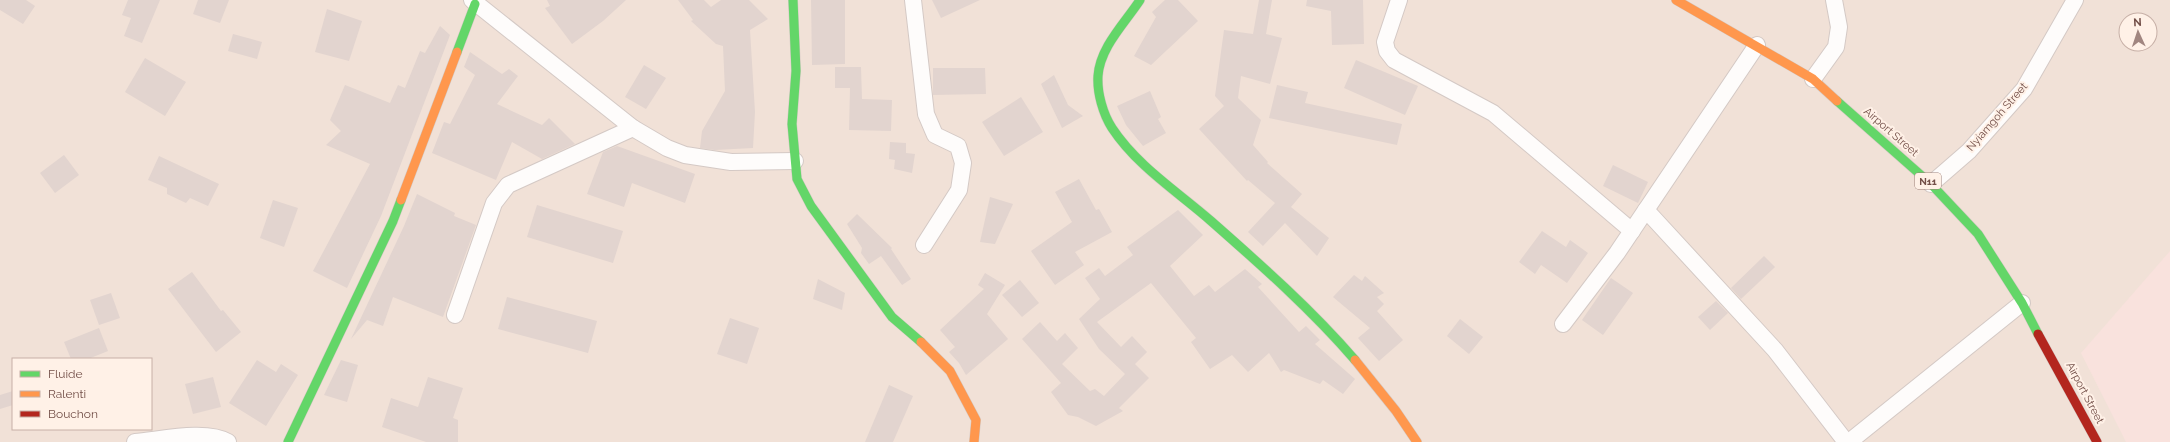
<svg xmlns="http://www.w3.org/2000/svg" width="2170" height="442" viewBox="0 0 2170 442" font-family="Raleway,sans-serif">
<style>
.residential{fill:#f1e1d7;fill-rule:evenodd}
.commercial{fill:#f9e2dd}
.building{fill:#e2d4cf}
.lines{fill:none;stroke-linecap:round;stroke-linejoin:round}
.street-casing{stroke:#d4c9c5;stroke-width:18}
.fast-casing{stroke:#d4c9c4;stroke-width:10}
.slow-casing{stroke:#d4c9c4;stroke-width:10}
.jam-casing{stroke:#d4c9c4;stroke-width:10}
.street{stroke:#fefcfb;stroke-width:16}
.fast{stroke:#63d668;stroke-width:9}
.slow{stroke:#ff974d;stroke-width:9}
.jam{stroke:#b3261e;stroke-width:9}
.labels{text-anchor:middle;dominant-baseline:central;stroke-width:4;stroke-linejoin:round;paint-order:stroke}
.shield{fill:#fff1e7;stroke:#9d8078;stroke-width:1}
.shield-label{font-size:10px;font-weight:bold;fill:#734f48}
.street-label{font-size:11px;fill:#734f48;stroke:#fff1e7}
</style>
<rect width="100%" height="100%" fill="#f6ede7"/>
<path class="residential" d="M0,0H2170V442H0ZM2126,20H2150V44H2126ZM13,359H151V429H13Z"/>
<polygon class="commercial" points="2170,251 2170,442 2126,442 2081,353"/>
<g class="building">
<polygon points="0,0 26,0 35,6 23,24 0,10"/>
<polygon points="128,0 160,0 142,43 124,36 131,18 122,15"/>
<polygon points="198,0 229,0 220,23 193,14"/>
<polygon points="547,0 626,0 603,21 572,44 545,8 550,6"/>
<polygon points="678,0 704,0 711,7 721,0 749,0 768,19 750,30 755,112 753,148 715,150 700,148 702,131 725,91 723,46 716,44 691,21 693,20"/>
<polygon points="811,0 845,0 845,64 812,65"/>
<polygon points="932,0 980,0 941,18"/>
<polygon points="1165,0 1178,0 1198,21 1151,65 1134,56 1156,17 1152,12"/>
<polygon points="1259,0 1272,0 1266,34 1282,38 1270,84 1241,76 1238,98 1261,120 1253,145 1268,162 1267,163 1302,194 1291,207 1329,238 1317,256 1285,223 1263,246 1248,232 1275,203 1248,180 1247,181 1199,129 1224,106 1215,96 1224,30 1253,34"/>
<polygon points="1307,0 1363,0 1364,44 1332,45 1331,11 1306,6"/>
<polygon points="327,9 362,21 349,61 315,52"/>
<polygon points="440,26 450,35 381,216 347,288 313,271 370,164 326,145 341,131 330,120 345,85 390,103 398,85 405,88 420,51 425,53"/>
<polygon points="233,34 262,42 257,59 228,51"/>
<polygon points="470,52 502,74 509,69 518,76 497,104 542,125 549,118 575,144 542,159 512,142 496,180 432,153 444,122 450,124 475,75 464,67"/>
<polygon points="145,58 186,82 165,116 125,92"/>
<polygon points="1356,60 1418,86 1405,115 1344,88"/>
<polygon points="644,65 666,78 646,109 625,97"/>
<polygon points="835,67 861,67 862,99 892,100 891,131 849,130 850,88 835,88"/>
<polygon points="933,68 985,68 986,94 933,95"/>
<polygon points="1054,75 1068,105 1083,116 1062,128 1041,84"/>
<polygon points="1277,85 1308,92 1305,103 1402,124 1397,145 1269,118"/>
<polygon points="1150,91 1161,117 1158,119 1166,133 1143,146 1126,125 1117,106"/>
<polygon points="1021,97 1043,132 1004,156 982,122"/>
<polygon points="890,142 906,143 906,153 915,154 912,173 894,169 895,160 889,159"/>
<polygon points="617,146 695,174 685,203 632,183 624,207 587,194 603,152"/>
<polygon points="64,155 79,175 55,193 40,173"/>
<polygon points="159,156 219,184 208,206 190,198 186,203 167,194 167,188 148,180"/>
<polygon points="1613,165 1648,182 1638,203 1603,186"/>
<polygon points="1079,179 1096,210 1099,209 1112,232 1075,252 1084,265 1055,285 1031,251 1072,222 1055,192"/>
<polygon points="417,194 455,213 454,216 476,225 443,317 393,297 383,326 367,320 351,339 404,226"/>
<polygon points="990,197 1013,204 995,244 980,242"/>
<polygon points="273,200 298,208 284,247 260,238"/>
<polygon points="537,205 623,231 613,263 527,237"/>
<polygon points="1178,210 1203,235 1170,266 1194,296 1209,285 1215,292 1245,269 1262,284 1258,287 1299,332 1306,326 1320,340 1315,344 1355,379 1343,394 1323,380 1320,384 1284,370 1281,372 1269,353 1248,372 1232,355 1210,369 1191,342 1196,338 1151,283 1097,322 1121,347 1132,336 1147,352 1135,364 1149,378 1119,408 1123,411 1096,426 1078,417 1068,415 1051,392 1061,383 1022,339 1040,322 1057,341 1065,333 1078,348 1062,364 1090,391 1095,389 1104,396 1125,374 1099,349 1079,319 1100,299 1085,278 1099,268 1105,276 1133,255 1127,247"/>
<polygon points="857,214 892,248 891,249 911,279 902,285 881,256 869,264 861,253 862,248 847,224"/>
<polygon points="1542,231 1566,247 1570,240 1588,253 1567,283 1541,265 1535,274 1519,262"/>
<polygon points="1764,256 1775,267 1741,299 1731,288"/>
<polygon points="192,272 221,311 223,310 241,332 216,352 168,289"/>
<polygon points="985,273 1005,285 987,314 1008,339 966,375 959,363 949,352 955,347 940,330 984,289 978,285"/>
<polygon points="1354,275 1362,281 1365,276 1384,293 1377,297 1384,304 1377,311 1403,340 1379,361 1358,338 1370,328 1333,297"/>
<polygon points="1611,278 1633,293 1603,335 1582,320"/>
<polygon points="818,279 845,293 842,310 813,299"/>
<polygon points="1020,280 1039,303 1022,317 1002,295"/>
<polygon points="111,293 120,318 99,325 90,300"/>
<polygon points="507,297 597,321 588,353 498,329"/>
<polygon points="1716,301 1728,313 1710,330 1698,317"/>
<polygon points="730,318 759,328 747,364 717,354"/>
<polygon points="1460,319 1483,337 1469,354 1447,336"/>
<polygon points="99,328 108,351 88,359 71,359 64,342"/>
<polygon points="257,360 276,372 281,364 298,375 266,426 229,403"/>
<polygon points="341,360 358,365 347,402 324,395"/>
<polygon points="213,377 221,407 193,414 185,384"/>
<polygon points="428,377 463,388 453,418 458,420 458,442 426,442 382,427 391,398 418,407"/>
<polygon points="889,385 913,396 893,442 865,442"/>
<polygon points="13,391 13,405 0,409 0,395"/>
</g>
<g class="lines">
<defs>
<g id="street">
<polyline points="472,0 633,128 667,148 685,155 731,162 795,161"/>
<polyline points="913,0 926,114 935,135 958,146 963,163 959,190 924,245"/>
<polyline points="1399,0 1385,42 1387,51 1394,60 1493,113 1632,231"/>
<polyline points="1813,79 1836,47 1839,27 1834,0"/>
<polyline points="1931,184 1969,151 2024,89 2075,0"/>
<polyline points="1646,210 1775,350 1846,442"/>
<polyline points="455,315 494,203 508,185 633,128"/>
<polyline points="1563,324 1617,253 1757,45"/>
<path d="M135,442C160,440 206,429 228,442"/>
<polyline points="1849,442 2022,303"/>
</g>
<g id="fast">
<polyline points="793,0 796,71 792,124 797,179 811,206 892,317 921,342"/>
<path d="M1140,0C1125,23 1100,47 1098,76C1097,93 1103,114 1112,128C1137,166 1178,192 1211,221C1261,265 1312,310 1355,360"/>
<polyline points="457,52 475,4"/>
<polyline points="1837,101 1931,184 1978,234 2022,303 2038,334"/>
<polyline points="288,442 393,221 401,200"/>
</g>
<g id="slow">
<polyline points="1676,0 1813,79 1837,101"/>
<polyline points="401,200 457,52"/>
<polyline points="921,342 950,371 976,420 974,442"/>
<polyline points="1355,360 1396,411 1417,442"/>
</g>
<polyline id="jam" points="2038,334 2097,442"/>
</defs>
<use href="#street" class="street-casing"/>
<use href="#fast" class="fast-casing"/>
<use href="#slow" class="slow-casing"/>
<use href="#jam" class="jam-casing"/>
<use href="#street" class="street"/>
<use href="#fast" class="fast"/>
<use href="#slow" class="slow"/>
<use href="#jam" class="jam"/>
</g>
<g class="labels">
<rect class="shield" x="1915" y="173" width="26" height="16" rx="3"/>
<g class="shield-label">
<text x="1928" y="181">N11</text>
</g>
<g class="street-label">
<text transform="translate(1997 117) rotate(-49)">Nyiamgoh Street</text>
<text transform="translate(1891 132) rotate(41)">Airport Street</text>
<text transform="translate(2085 393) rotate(62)">Airport Street</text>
</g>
</g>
<rect x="12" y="358" width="140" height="72" fill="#fff1e7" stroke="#c7b0a7"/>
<rect x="20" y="371" width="20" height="6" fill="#63d668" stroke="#c7b0a7"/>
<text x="48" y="378" font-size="12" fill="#734f48">Fluide</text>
<rect x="20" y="391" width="20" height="6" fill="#ff974d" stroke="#c7b0a7"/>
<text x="48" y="398" font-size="12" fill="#734f48">Ralenti</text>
<rect x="20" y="411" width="20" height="6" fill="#b3261e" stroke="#c7b0a7"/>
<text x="48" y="418" font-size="12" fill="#734f48">Bouchon</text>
<g transform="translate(2138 32) rotate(357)"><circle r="19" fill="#fff1e7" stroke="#c7b0a7"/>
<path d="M0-3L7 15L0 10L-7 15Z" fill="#a18680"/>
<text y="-6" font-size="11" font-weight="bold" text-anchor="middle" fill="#734f48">N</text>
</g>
</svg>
